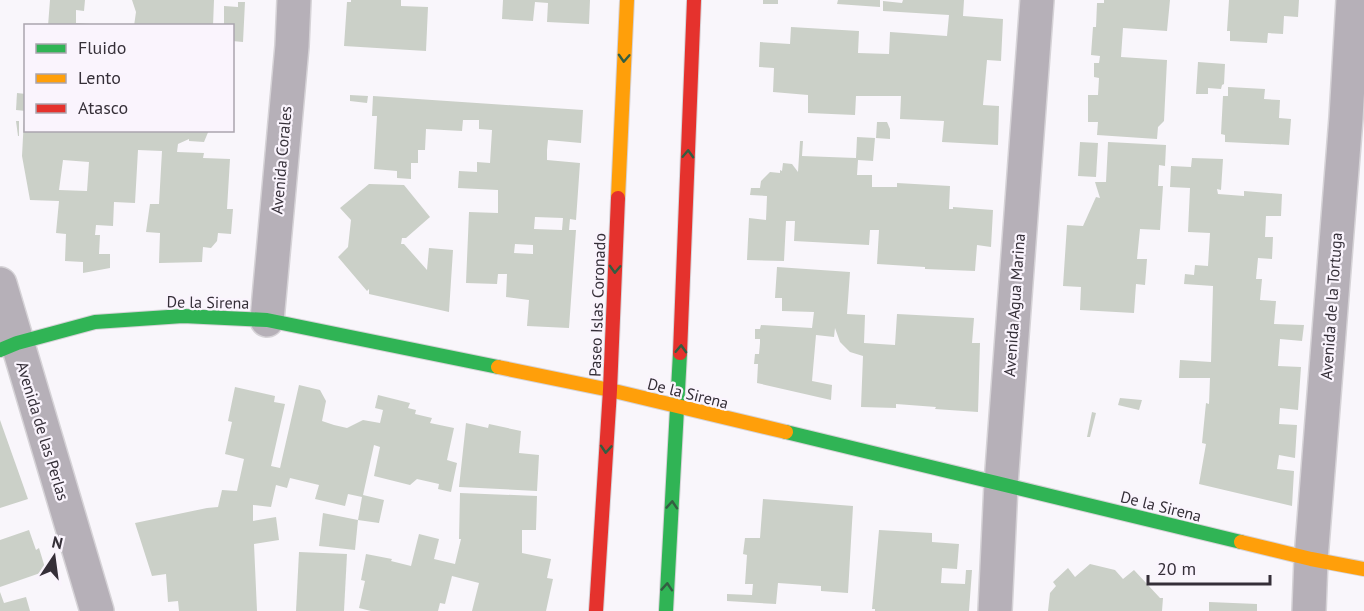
<svg xmlns="http://www.w3.org/2000/svg" width="1364" height="611" viewBox="0 0 1364 611" font-family="'PT Sans',sans-serif">
<style>
.building{fill:#cbd0c8;fill-rule:evenodd}
.lines{fill:none;stroke-linecap:round;stroke-linejoin:round}
.street-casing{stroke:#d6d3d7;stroke-width:36}
.fast-casing{stroke:#d6d3d7;stroke-width:16}
.slow-casing{stroke:#d6d3d7;stroke-width:16}
.jam-casing{stroke:#d6d3d7;stroke-width:16}
.street{stroke:#b6b0b8;stroke-width:33}
.fast{stroke:#30b455;stroke-width:14}
.slow{stroke:#ff9f0a;stroke-width:14}
.jam{stroke:#e5322d;stroke-width:14}
.oneway{stroke:#335e42}
.labels{text-anchor:middle;dominant-baseline:central;stroke-width:4.5;stroke-linejoin:round;paint-order:stroke}
.street-label{font-size:16px;fill:#352f38;stroke:#faf4fd}
</style>
<rect width="100%" height="100%" fill="#f9f6fb"/>
<g class="building">
<polygon points="50,0 85,0 84,11 76,10 76,23 91,24 91,26 48,26"/>
<polygon points="132,0 214,0 213,26 134,26 136,12"/>
<polygon points="351,0 401,0 401,6 428,7 426,51 344,46 347,2 351,2"/>
<polygon points="503,0 590,0 589,24 547,22 548,3 535,2 533,21 502,19"/>
<rect x="763" y="0" width="15" height="4"/>
<polygon points="838,0 880,0 880,7 837,4"/>
<polygon points="903,0 964,0 963,16 1003,19 1001,61 987,60 983,105 999,106 998,145 942,142 944,121 900,119 901,96 856,96 855,115 808,113 808,95 773,92 774,68 759,67 760,42 790,44 791,27 859,31 858,53 889,54 890,32 947,36 949,15 883,11 883,1 902,3"/>
<polygon points="1104,0 1170,0 1167,31 1123,28 1121,57 1167,60 1164,121 1158,127 1157,139 1097,135 1098,122 1088,122 1088,95 1098,95 1099,78 1094,77 1094,63 1099,63 1100,56 1091,55 1093,27 1096,27 1097,3 1104,3"/>
<polygon points="1229,0 1299,0 1298,17 1284,16 1283,34 1268,33 1267,43 1230,41 1230,31 1227,31"/>
<polygon points="238,2 245,2 243,42 232,41 232,26 224,26 224,6 238,7"/>
<polygon points="1198,62 1225,64 1224,84 1222,85 1221,89 1208,88 1208,94 1196,94"/>
<polygon points="1228,87 1265,89 1264,99 1280,100 1279,118 1291,119 1289,145 1225,142 1225,135 1221,134 1223,96 1228,96"/>
<polygon points="17,93 26,94 26,111 16,110"/>
<polygon points="350,95 368,96 367,103 350,101"/>
<path d="M373,96L583,110L581,143L548,140L547,150V160L580,163L576,220L570,219L569,230H576L569,328L527,326L529,300L506,297L507,274H498L497,284L466,283L469,212L498,213V190L458,188L459,171L477,172V162L490,163L492,130L479,129V120H463L462,131L426,129L425,150H418V163H411V179L397,178V171L374,169L377,116H372ZM535,217L563,218L562,230L534,229ZM515,244L533,245V254L514,253Z"/>
<path d="M24,118L26,119V130H209L204,142L189,141V139L178,144L177,152L204,153L203,158L230,159L227,209H233L231,234L218,233L217,241L211,248L203,247L202,262L159,263L160,233L146,232L150,204H159L162,151L138,150L135,203L114,202L113,226L96,225L95,235H100L99,254H110V268L83,273V262L65,261L66,234L56,233L59,201L30,200L22,156ZM63,160L89,162L87,191L59,190Z"/>
<polygon points="16,121 19,121 19,136 18,136"/>
<polygon points="877,122 887,122 890,129 890,139 876,138"/>
<polygon points="857,137 875,138 873,161 858,160 857,175 872,175 872,187 897,187 897,183 950,186 949,209 953,209 953,207 993,210 991,247 977,245 975,271 925,269 925,267 877,264 879,230 870,230 869,245 794,241 795,221 786,221 784,261 747,260 749,218 766,220 767,196 750,195 751,188 760,188 761,181 770,172 780,173 780,170 782,171 783,163 792,164 798,172 800,141 803,141 802,156 856,158"/>
<polygon points="1080,142 1098,143 1096,177 1078,176"/>
<polygon points="1108,142 1166,145 1165,166 1159,165 1158,186 1163,186 1160,230 1140,229 1137,259 1147,259 1145,285 1136,284 1134,313 1080,310 1081,287 1063,286 1067,225 1083,226 1096,197 1100,198 1095,182 1106,182"/>
<polygon points="1192,158 1223,159 1221,190 1217,189 1218,194 1244,196 1244,191 1282,194 1281,216 1266,216 1265,237 1273,237 1272,259 1258,258 1256,279 1262,279 1260,300 1276,301 1274,324 1304,325 1302,341 1280,339 1278,366 1301,367 1298,410 1280,408 1279,424 1297,425 1295,458 1279,455 1277,469 1294,471 1292,506 1199,484 1206,444 1202,443 1206,403 1209,404 1210,378 1179,378 1180,360 1211,362 1213,286 1184,284 1185,274 1194,275 1195,265 1208,266 1210,233 1188,232 1190,188 1170,187 1171,166 1191,167"/>
<polygon points="369,184 404,185 430,217 406,238 402,238 401,244 404,244 427,270 429,248 453,250 449,312 369,294 369,289 367,291 338,257 348,247 351,220 340,208"/>
<polygon points="777,267 850,272 847,314 865,315 864,343 895,345 897,314 974,318 972,343 980,343 978,412 935,409 936,407 896,404 896,408 861,407 863,356 850,352 840,342 835,328 834,337 816,335 812,381 832,385 831,400 757,383 758,364 754,364 755,354 759,354 760,343 760,339 755,339 755,329 760,329 761,325 812,328 814,312 782,311 782,298 775,298"/>
<polygon points="299,385 320,390 326,401 322,421 334,425 347,428 363,420 380,423 383,410 375,408 378,395 410,403 408,408 416,410 415,414 432,418 430,423 454,428 447,460 457,463 451,492 438,489 439,484 417,479 410,485 374,476 380,447 374,445 363,495 384,500 379,523 358,520 362,497 348,494 345,506 315,499 319,485 290,478 287,488 276,485 271,507 253,505 253,521 276,517 279,540 254,544 257,611 179,611 178,601 168,602 166,574 152,576 135,523 207,508 218,507 222,490 237,491 244,459 225,454 232,422 228,421 235,387 275,396 274,402 285,404 271,466 280,468"/>
<polygon points="1120,398 1142,400 1139,410 1118,405"/>
<polygon points="1092,412 1096,413 1090,437 1087,437"/>
<polygon points="0,420 28,499 0,508"/>
<polygon points="466,423 488,428 489,424 521,431 519,453 539,455 537,491 459,487"/>
<polygon points="460,493 537,496 536,530 522,530 522,553 551,559 547,578 553,579 546,611 472,611 479,583 452,576 445,604 440,603 438,611 371,611 359,608 365,581 361,580 366,554 392,559 391,561 411,566 419,534 439,539 434,559 455,564 461,539 459,539"/>
<polygon points="763,499 853,506 848,593 821,591 821,586 778,583 776,604 727,601 727,594 752,595 753,584 745,584 747,555 743,554 745,538 760,538"/>
<polygon points="323,513 358,520 355,550 319,546"/>
<polygon points="29,530 36,550 39,548 46,571 0,587 0,540"/>
<polygon points="879,530 932,533 932,542 959,544 957,569 942,568 941,583 965,584 966,570 972,570 969,611 875,611 875,609 872,609"/>
<polygon points="299,552 347,554 344,611 296,611"/>
<polygon points="1090,564 1115,570 1123,579 1134,570 1160,598 1163,598 1162,611 1048,611 1050,593 1056,586 1053,582 1068,568 1075,577"/>
<polygon points="0,592 4,603 26,597 30,611 0,611"/>
<polygon points="1209,602 1257,604 1257,611 1209,611"/>
</g>
<g class="lines">
<defs>
<g id="street">
<polyline points="0,284 97,611"/>
<polyline points="267,320 292,46 294,0"/>
<polyline points="995,611 1001,484 1037,0"/>
<polyline points="1309,611 1311,559 1346,118 1353,0"/>
</g>
<g id="fast">
<polyline points="0,350 17,343 95,322 183,316 267,320 498,367"/>
<polyline points="786,432 1241,542"/>
<polyline points="666,611 680,353"/>
</g>
<g id="slow">
<polyline points="618,198 627,0"/>
<polyline points="498,367 610,390 786,432"/>
<polyline points="1241,542 1311,559 1364,569"/>
</g>
<g id="jam">
<polyline points="680,353 694,0"/>
<polyline points="596,611 610,390 618,198"/>
</g>
</defs>
<use href="#street" class="street-casing"/>
<use href="#fast" class="fast-casing"/>
<use href="#slow" class="slow-casing"/>
<use href="#jam" class="jam-casing"/>
<use href="#street" class="street"/>
<use href="#fast" class="fast"/>
<use href="#slow" class="slow"/>
<use href="#jam" class="jam"/>
</g>
<defs><path id="oneway-chevron" d="M-2-3.5L2.5 0L-2 3.5" fill="none" stroke-width="1.6" stroke-linecap="round" stroke-linejoin="round" transform="scale(1.5)"/></defs>
<g class="oneway">
<use href="#oneway-chevron" transform="translate(624 58) rotate(93)"/>
<use href="#oneway-chevron" transform="translate(688 154) rotate(-88)"/>
<use href="#oneway-chevron" transform="translate(615 269) rotate(92)"/>
<use href="#oneway-chevron" transform="translate(681 349) rotate(-88)"/>
<use href="#oneway-chevron" transform="translate(606 449) rotate(94)"/>
<use href="#oneway-chevron" transform="translate(672 505) rotate(-86)"/>
<use href="#oneway-chevron" transform="translate(667 587) rotate(-86)"/>
</g>
<g class="labels">
<g class="street-label">
<text transform="translate(281 160) rotate(-85)">Avenida Corales</text>
<text transform="translate(208 302) rotate(1)">De la Sirena</text>
<text transform="translate(597 305) rotate(-88)">Paseo Islas Coronado</text>
<text transform="translate(1014 305) rotate(-86)">Avenida Agua Marina</text>
<text transform="translate(1331 306) rotate(-86)">Avenida de la Tortuga</text>
<text transform="translate(688 393) rotate(14)">De la Sirena</text>
<text transform="translate(43 431) rotate(73)">Avenida de las Perlas</text>
<text transform="translate(1161 506) rotate(14)">De la Sirena</text>
</g>
</g>
<rect x="24" y="24" width="210" height="108" fill="#faf4fd" stroke="#aba5ae" stroke-width="1.5"/>
<rect x="36" y="44" width="30" height="9" fill="#30b455" stroke="#aba5ae" stroke-width="1.5"/>
<text x="78" y="54" font-size="18" fill="#352f38">Fluido</text>
<rect x="36" y="74" width="30" height="9" fill="#ff9f0a" stroke="#aba5ae" stroke-width="1.5"/>
<text x="78" y="84" font-size="18" fill="#352f38">Lento</text>
<rect x="36" y="104" width="30" height="9" fill="#e5322d" stroke="#aba5ae" stroke-width="1.5"/>
<text x="78" y="114" font-size="18" fill="#352f38">Atasco</text>
<g transform="translate(54 557) rotate(13)" stroke="#faf4fd" stroke-width="4.5" paint-order="stroke">
<path d="M0-4.5L10 22L0 15L-10 22Z" fill="#352f38"/>
<text y="-9" font-size="16" font-weight="bold" text-anchor="middle" fill="#352f38">N</text>
</g>
<path d="M1148 575v9h122v-9" fill="none" stroke="#352f38" stroke-width="3"/>
<text x="1157" y="575" font-size="18" fill="#352f38" stroke="#faf4fd" stroke-width="4.5" paint-order="stroke">20 m</text>
</svg>
